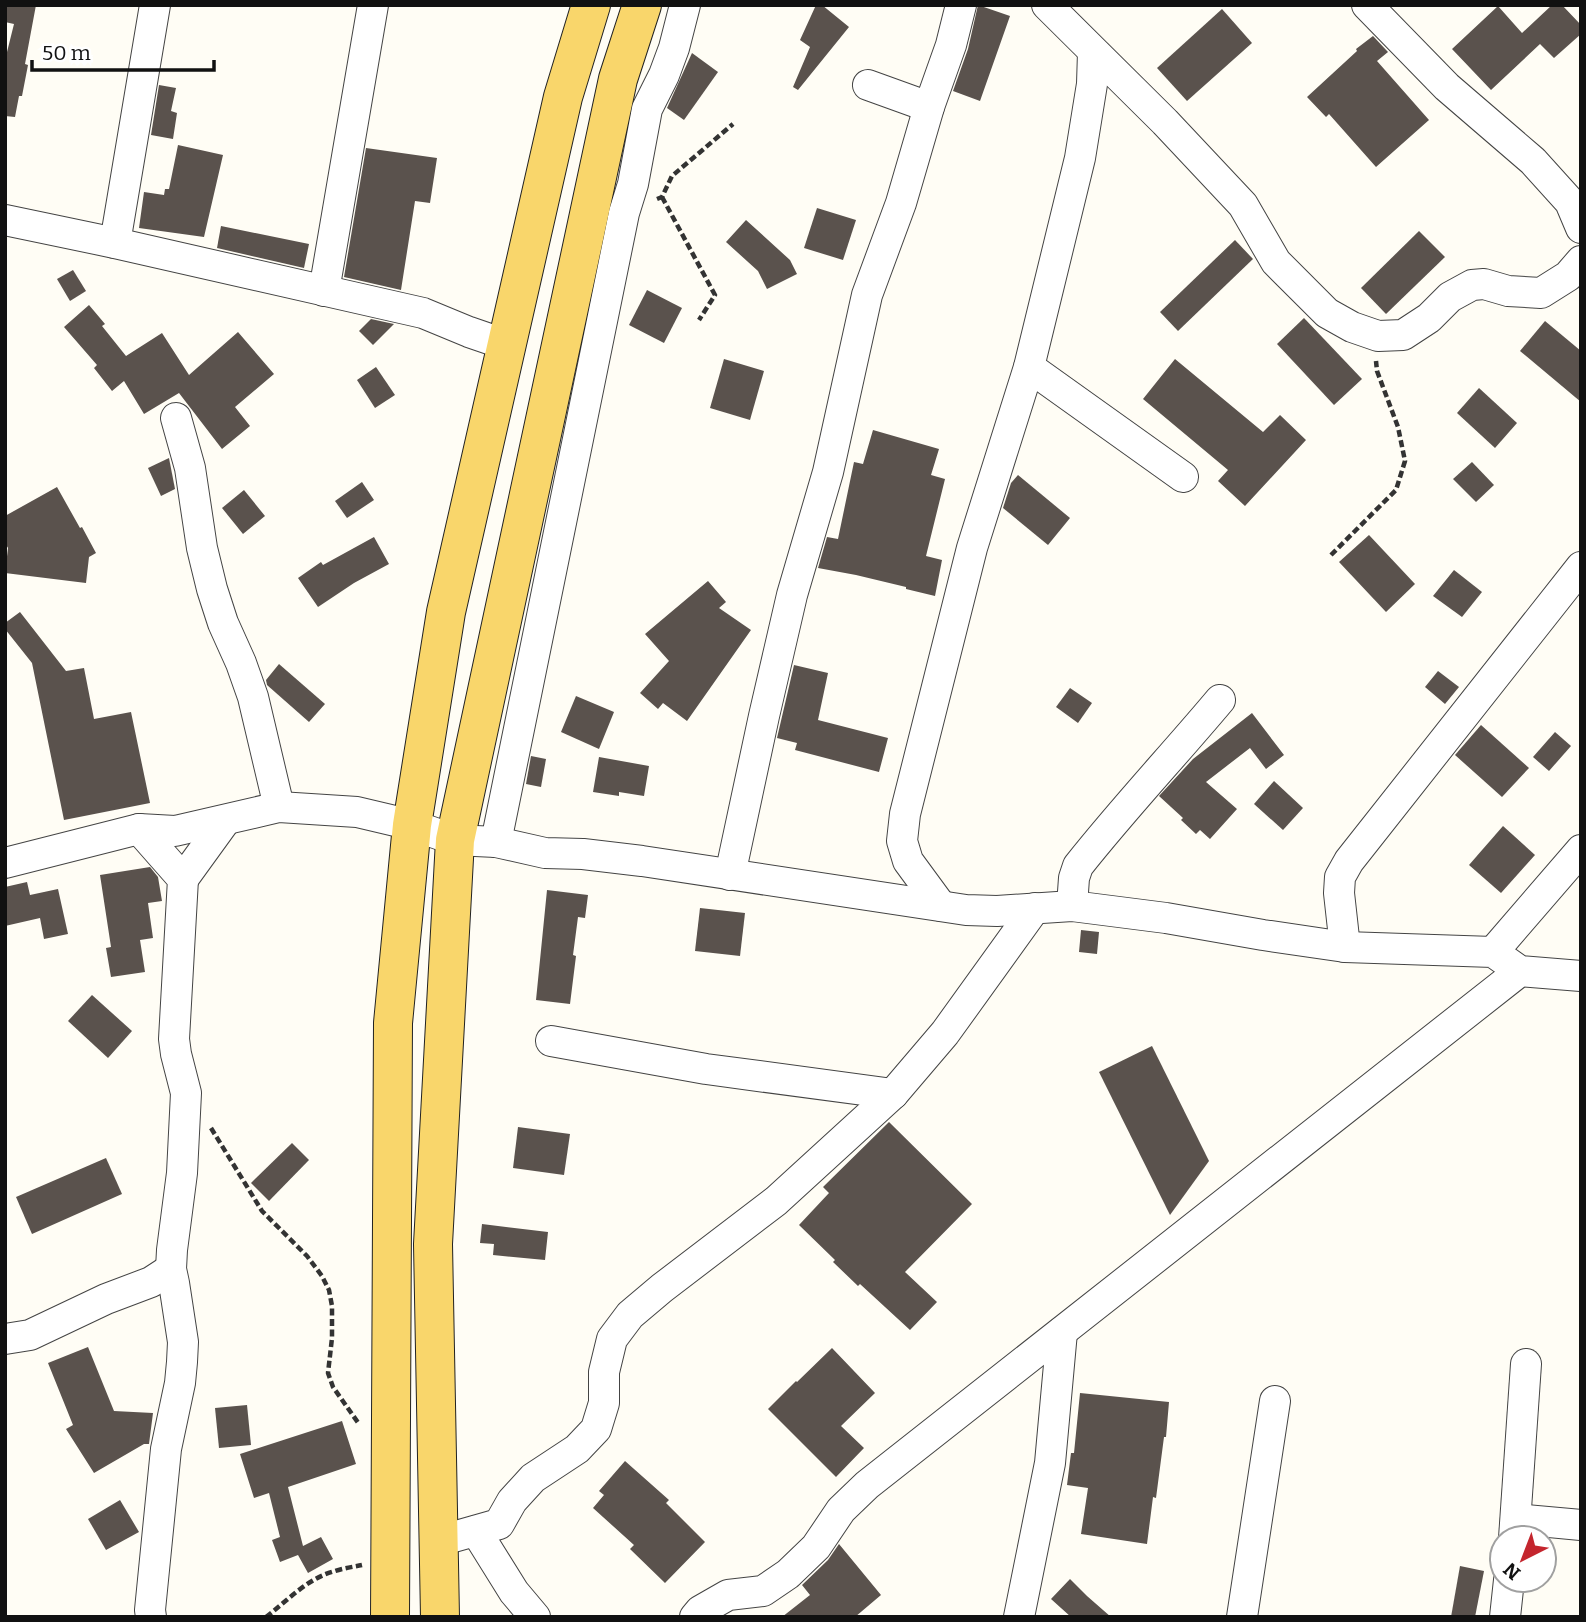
<svg xmlns="http://www.w3.org/2000/svg" width="1586" height="1622" viewBox="0 0 1586 1622" font-family="Bitter,serif">
<style>
.building{fill:#5a524d}
.lines{fill:none;stroke-linecap:round;stroke-linejoin:round}
.minor-casing{stroke:#444;stroke-width:32}
.major-casing{stroke:#222;stroke-width:40}
.path{stroke:#333;stroke-width:4.5;stroke-dasharray:7 3.5;stroke-linecap:butt}
.minor{stroke:#fff;stroke-width:30}
.major{stroke:#f9d66b;stroke-width:38}
</style>
<rect width="100%" height="100%" fill="#fffdf5"/>
<g class="building">
<polygon points="5,5 36,5 25,64 28,65 22,96 19,96 15,117 5,116 5,60 14,24 5,22"/>
<polygon points="816,5 822,5 849,27 798,90 793,87 810,47 800,40"/>
<polygon points="978,5 1010,16 980,101 953,91 968,49"/>
<polygon points="1552,5 1562,5 1581,25 1581,34 1554,58 1540,44 1491,90 1452,49 1498,6 1522,33"/>
<polygon points="1222,9 1252,43 1187,101 1157,68"/>
<polygon points="1373,36 1388,52 1377,61 1429,120 1376,167 1329,114 1326,117 1307,97 1357,51 1356,49"/>
<polygon points="692,53 718,72 684,120 667,108"/>
<polygon points="159,85 176,88 171,111 177,113 173,139 151,135"/>
<polygon points="178,145 223,155 204,237 139,228 144,192 164,195 165,189 169,189"/>
<polygon points="366,148 437,158 430,203 415,201 401,290 344,277"/>
<polygon points="817,208 856,220 843,260 804,248"/>
<polygon points="746,220 790,260 797,274 767,289 758,271 726,242"/>
<polygon points="221,226 309,244 304,268 217,248"/>
<polygon points="1419,231 1445,257 1386,314 1361,288"/>
<polygon points="1235,240 1253,259 1178,331 1160,312"/>
<polygon points="73,270 86,291 70,301 57,279"/>
<polygon points="647,290 682,308 664,343 629,325"/>
<polygon points="89,305 105,324 102,326 126,356 162,333 189,375 238,332 274,374 235,407 250,426 222,449 179,393 144,414 124,381 112,391 94,368 97,365 64,327"/>
<polygon points="1304,318 1362,379 1334,405 1277,344"/>
<polygon points="371,319 394,324 373,345 359,331"/>
<polygon points="1545,321 1581,351 1581,402 1520,351"/>
<polygon points="724,359 764,371 750,420 710,408"/>
<polygon points="1175,359 1263,432 1280,415 1306,440 1245,506 1218,481 1228,470 1143,399"/>
<polygon points="376,367 395,395 375,408 357,380"/>
<polygon points="1479,388 1517,423 1495,448 1457,413"/>
<polygon points="873,430 939,449 931,475 945,479 926,556 942,560 935,596 906,589 906,587 856,575 818,568 827,537 838,539 854,462 863,464"/>
<polygon points="169,458 175,489 161,496 148,468"/>
<polygon points="1472,462 1494,485 1476,502 1453,479"/>
<polygon points="1018,475 1070,518 1048,545 1003,508 1011,483"/>
<polygon points="362,482 374,500 347,518 335,501"/>
<polygon points="57,487 80,528 82,527 96,553 89,557 86,583 5,573 8,548 5,543 5,516"/>
<polygon points="244,490 265,516 243,534 222,508"/>
<polygon points="1369,535 1415,584 1386,612 1339,562"/>
<polygon points="374,537 389,564 354,583 318,607 298,578 321,562 323,565"/>
<polygon points="1454,570 1482,592 1462,617 1433,596"/>
<polygon points="708,581 726,602 719,608 751,630 687,721 663,703 658,709 640,693 669,661 645,634"/>
<polygon points="20,612 66,671 84,668 94,719 131,712 150,803 64,820 32,663 5,629 5,623"/>
<polygon points="279,664 325,704 309,722 267,685 266,680"/>
<polygon points="794,665 828,673 818,720 888,738 879,772 795,750 797,743 777,738"/>
<polygon points="1438,671 1459,687 1445,704 1425,687"/>
<polygon points="1070,688 1092,703 1078,723 1056,707"/>
<polygon points="576,696 614,712 599,749 561,732"/>
<polygon points="1252,713 1284,755 1266,769 1250,748 1206,782 1237,809 1210,839 1200,830 1196,834 1181,820 1183,818 1159,796 1193,759"/>
<polygon points="1481,725 1529,768 1502,797 1455,755"/>
<polygon points="1555,732 1571,746 1549,771 1533,757"/>
<polygon points="531,756 546,759 541,787 526,784"/>
<polygon points="599,757 649,766 644,796 619,792 619,796 593,792"/>
<polygon points="1274,781 1303,808 1283,830 1254,804"/>
<polygon points="1503,826 1535,855 1501,893 1469,865"/>
<polygon points="150,867 158,877 162,901 148,903 153,938 140,940 145,972 111,977 106,948 111,947 100,875"/>
<polygon points="27,882 30,895 58,889 68,934 44,939 40,918 5,926 5,887"/>
<polygon points="547,890 588,895 585,918 578,917 573,955 576,956 570,1004 536,1000"/>
<polygon points="700,908 745,913 740,956 695,951"/>
<polygon points="1081,930 1099,932 1097,954 1079,952"/>
<polygon points="92,995 132,1031 108,1058 68,1021"/>
<polygon points="1152,1046 1209,1161 1170,1215 1099,1072"/>
<polygon points="889,1122 972,1204 905,1272 937,1302 910,1330 860,1284 858,1286 833,1262 835,1260 799,1225 829,1193 823,1187"/>
<polygon points="518,1127 570,1134 564,1175 513,1168"/>
<polygon points="292,1143 309,1160 269,1201 251,1183"/>
<polygon points="106,1158 122,1194 32,1234 16,1197"/>
<polygon points="482,1224 548,1232 545,1260 493,1255 494,1244 480,1243"/>
<polygon points="88,1347 114,1411 153,1413 149,1444 144,1444 94,1473 66,1429 73,1425 48,1363"/>
<polygon points="832,1348 875,1393 841,1426 864,1448 836,1477 768,1409 796,1381 797,1382"/>
<polygon points="1080,1393 1169,1402 1166,1437 1164,1437 1156,1498 1153,1497 1147,1544 1081,1534 1088,1488 1067,1485 1071,1453 1074,1453"/>
<polygon points="247,1405 251,1445 219,1448 215,1408"/>
<polygon points="342,1421 356,1464 288,1487 303,1546 321,1537 333,1559 308,1573 298,1555 280,1562 272,1540 280,1537 269,1493 254,1498 240,1454"/>
<polygon points="625,1461 669,1500 666,1503 705,1542 665,1583 630,1549 634,1545 593,1508 604,1495 599,1491"/>
<polygon points="120,1500 139,1532 106,1550 88,1519"/>
<polygon points="839,1544 881,1595 855,1617 782,1617 810,1595 802,1585 828,1560"/>
<polygon points="1460,1566 1484,1571 1475,1617 1451,1617"/>
<polygon points="1070,1579 1087,1596 1111,1617 1071,1617 1051,1599"/>
</g>
<g class="lines">
<defs>
<g id="minor">
<polyline points="1047,5 1165,122 1243,205 1276,262 1327,313 1352,327 1378,336 1403,335 1429,318 1450,297 1472,285 1484,284 1508,291 1541,293 1568,276 1581,261"/>
<polyline points="1367,5 1447,87 1533,161 1570,202 1581,228"/>
<polyline points="868,85 929,107"/>
<polyline points="5,220 115,243 423,313 469,332 507,345"/>
<polyline points="115,243 155,5"/>
<polyline points="324,291 373,5"/>
<polyline points="1029,367 1183,477"/>
<polyline points="176,418 190,468 202,548 212,589 223,623 241,663 253,697 279,807"/>
<polyline points="139,829 183,879 174,1039 176,1054 186,1093 182,1173 172,1250 171,1269 174,1283 183,1342 182,1362 180,1383 166,1449 150,1610 151,1617"/>
<polyline points="496,842 624,213 633,184 647,109 664,75 674,48 685,5"/>
<polyline points="5,863 139,829 175,831 279,807 357,812 412,825 455,840 496,842 545,853 583,854 642,861 966,910 997,911 1072,906 1166,918 1263,935 1345,947 1493,952 1520,971 1581,976"/>
<polyline points="730,875 764,716 792,595 828,472 867,295 901,203 929,107 951,45 961,5"/>
<polyline points="183,879 225,821"/>
<polyline points="941,906 908,861 902,841 905,814 972,548 1029,367 1080,158 1092,84 1093,52"/>
<path d="M1072,906L1074,878L1078,866C1123,809 1173,756 1220,700"/>
<polyline points="1345,947 1339,893 1340,877 1349,861 1581,567"/>
<polyline points="1493,952 1581,850"/>
<polyline points="551,1041 706,1069 893,1094"/>
<polyline points="5,1339 30,1335 106,1299 151,1282 171,1269"/>
<polyline points="1516,1519 1581,1525"/>
<polyline points="476,1531 514,1592 535,1617"/>
<polyline points="1514,1538 1526,1364"/>
<polyline points="439,1541 499,1524 512,1501 533,1478 577,1449 596,1429 604,1403 604,1372 612,1339 630,1315 662,1288 776,1201 893,1094 945,1033 1035,908"/>
<polyline points="695,1617 700,1611 728,1595 763,1591 788,1574 816,1547 841,1510 867,1485 1520,971"/>
<polyline points="1019,1617 1050,1463 1062,1332"/>
<polyline points="1242,1617 1275,1401"/>
<polyline points="1505,1617 1509,1580"/>
</g>
<g id="major">
<polyline points="390,1617 393,1023 412,825 446,612 563,97 591,5"/>
<polyline points="440,1617 433,1244 455,840 618,79 642,5"/>
</g>
</defs>
<use href="#minor" class="minor-casing"/>
<use href="#major" class="major-casing"/>
<g class="path">
<polyline points="662,197 715,295 699,320"/>
<polyline points="657,199 662,197 672,176 733,124"/>
<polyline points="1331,555 1396,490 1405,461 1398,427 1377,371 1376,361"/>
<polyline points="211,1128 262,1211 307,1256 322,1276 329,1290 332,1306 332,1338 328,1373 333,1387 359,1424"/>
<path d="M266,1617C288,1600 308,1578 335,1571C344,1568 353,1567 362,1565"/>
</g>
<use href="#minor" class="minor"/>
<use href="#major" class="major"/>
</g>
<rect width="1586" height="1622" fill="none" stroke="#111111" stroke-width="14"/>
<g transform="translate(1523 1559) rotate(222)"><circle r="33" fill="#ffffff" stroke="#a0a0a0" stroke-width="2"/>
<path d="M0-5L12 26L0 18L-12 26Z" fill="#c4262e"/>
<text y="-10" font-size="19" font-weight="bold" text-anchor="middle" fill="#111111">N</text>
</g>
<path d="M32 60v10h182v-10" fill="none" stroke="#111111" stroke-width="3.5"/>
<text x="42" y="60" font-size="21" fill="#111111" stroke="#ffffff" stroke-width="5" paint-order="stroke">50 m</text>
</svg>
